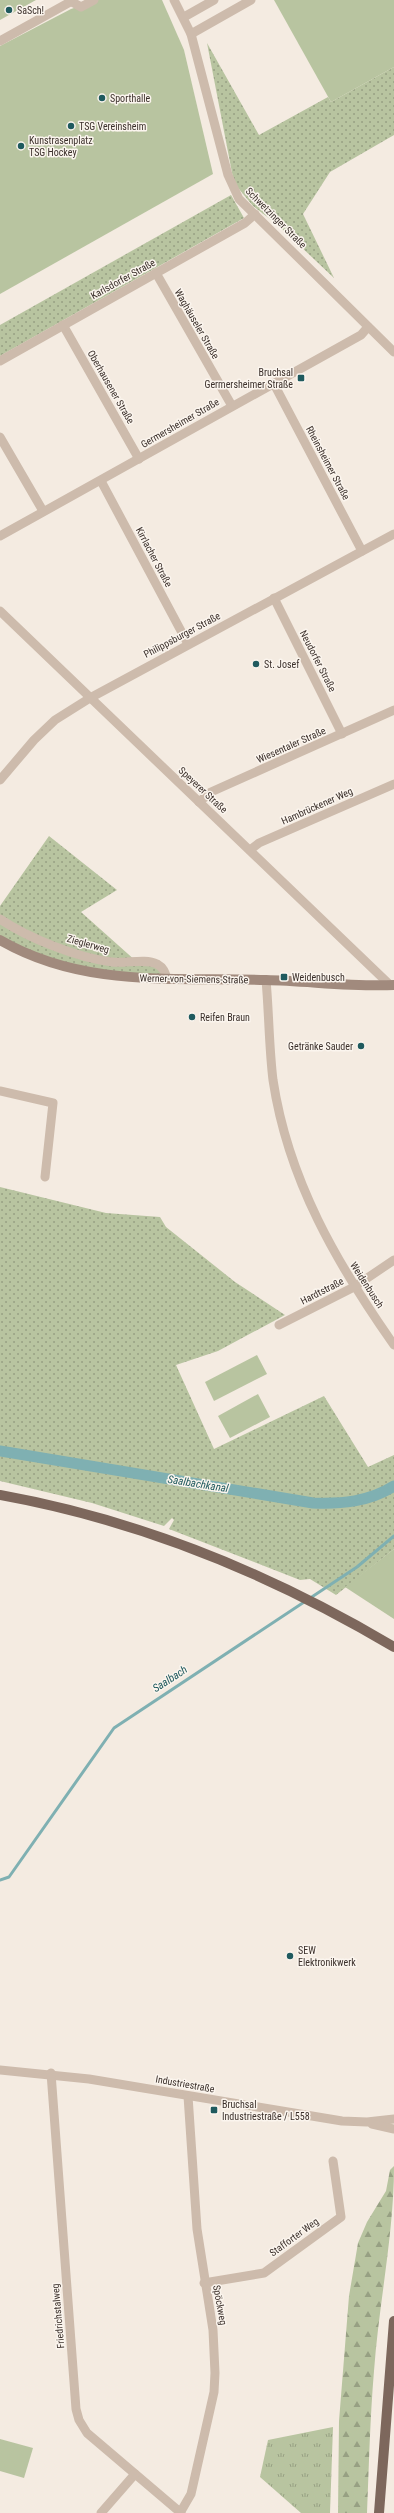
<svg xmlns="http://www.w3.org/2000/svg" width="394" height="2513" viewBox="0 0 394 2513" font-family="'Roboto Condensed',sans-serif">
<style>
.grass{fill:url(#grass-dots)}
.forest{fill:url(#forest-firs)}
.park{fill:url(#park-tufts)}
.garden{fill:#b8c4a0}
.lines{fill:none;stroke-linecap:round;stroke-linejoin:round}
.stream{stroke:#7fb0b2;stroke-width:3}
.canal{stroke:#7fb0b2;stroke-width:11}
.street{stroke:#cdbbac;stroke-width:9}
.secondary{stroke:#a18a7d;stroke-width:10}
.primary{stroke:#7d675c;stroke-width:10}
.poi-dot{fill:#1f5a5e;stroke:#fbf5ee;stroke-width:1.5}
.labels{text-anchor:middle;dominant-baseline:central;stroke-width:3;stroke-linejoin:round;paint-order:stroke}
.poi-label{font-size:10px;fill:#3b302b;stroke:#fbf5ee;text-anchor:start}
.street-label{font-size:10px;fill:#3b302b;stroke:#fbf5ee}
.water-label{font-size:11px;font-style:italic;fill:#1f5a5e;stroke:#fbf5ee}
</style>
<defs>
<pattern id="grass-dots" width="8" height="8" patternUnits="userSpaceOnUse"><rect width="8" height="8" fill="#b8c4a0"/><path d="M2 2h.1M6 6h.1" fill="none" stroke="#97a083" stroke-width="1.8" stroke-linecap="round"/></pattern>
<pattern id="forest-firs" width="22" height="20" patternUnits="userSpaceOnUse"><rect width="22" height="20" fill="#b8c4a0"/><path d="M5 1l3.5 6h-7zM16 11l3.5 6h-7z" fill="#97a083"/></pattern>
<pattern id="park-tufts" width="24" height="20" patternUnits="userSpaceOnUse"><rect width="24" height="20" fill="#b8c4a0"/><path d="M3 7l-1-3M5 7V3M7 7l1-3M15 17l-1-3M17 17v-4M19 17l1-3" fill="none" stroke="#97a083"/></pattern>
</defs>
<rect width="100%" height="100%" fill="#f4ebe1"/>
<g class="grass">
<polygon points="207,43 259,135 328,97 331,102 394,67 394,135 330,172 303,214 334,278 279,226 253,206 234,183"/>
<polygon points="231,195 244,218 0,356 0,325"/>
<polygon points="49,836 117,890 81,912 137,962 156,963 167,979 53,965 0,939 0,906"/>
<polygon points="0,1187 106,1213 160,1217 166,1227 235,1282 285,1315 218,1351 176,1365 214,1449 324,1396 368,1467 394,1455 394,1549 336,1595 310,1579 300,1580 169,1529 174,1520 172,1518 164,1526 92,1503 0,1481"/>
</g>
<path class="forest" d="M394,2166C394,2234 379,2302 374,2371C370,2418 369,2466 367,2513H338L339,2421L349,2296L358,2243L367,2222L386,2191L390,2170Z"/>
<polygon class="park" points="333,2427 330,2513 301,2513 260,2477 268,2440"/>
<g class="garden">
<polygon points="0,0 36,0 0,20"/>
<polygon points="98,0 162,0 184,50 213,174 0,294 0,46 71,9"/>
<polygon points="274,0 394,0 394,67 331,102"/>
<polygon points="257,1355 267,1374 214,1401 205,1382"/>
<polygon points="258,1394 270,1417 230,1438 218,1416"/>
<polygon points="394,1549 394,1619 345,1587"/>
<polygon points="0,2439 33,2448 24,2478 0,2471"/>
</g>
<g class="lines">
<polyline class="stream" points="0,1880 9,1877 114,1728 357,1567 394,1536"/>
<path class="canal" d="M0,1451L313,1503C341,1504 369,1502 394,1486"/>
<g class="street">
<polyline points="69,0 81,7 94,0"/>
<polyline points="174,0 191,34 228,175 239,199 394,352"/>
<polyline points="184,17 214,0"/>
<polyline points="191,34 251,0"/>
<polyline points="0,41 70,2"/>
<polyline points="156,273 232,406"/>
<polyline points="63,325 139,459"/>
<polyline points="0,361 245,223 255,214"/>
<polyline points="274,384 362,551"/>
<polyline points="0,437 43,511"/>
<polyline points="101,481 188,644"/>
<polyline points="0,536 361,335 368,327"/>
<polyline points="274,598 342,734"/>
<polyline points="0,611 390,985"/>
<polyline points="0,780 34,740 55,720 90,698 394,534"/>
<polyline points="199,802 211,792 394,710"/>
<polyline points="250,850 259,843 394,784"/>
<path d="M0,919C28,938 78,958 112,962C125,964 145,958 157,964C164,968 165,972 167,979"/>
<path d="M266,980C269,1013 269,1047 273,1080C288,1180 337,1264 394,1345"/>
<polyline points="0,1091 53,1103 45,1177"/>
<polyline points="279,1325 354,1287 394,1260"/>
<polyline points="0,2070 89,2079 342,2121 367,2122 394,2119"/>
<polyline points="51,2073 76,2409 79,2420 87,2433 181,2513"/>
<polyline points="372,2124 394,2129"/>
<polyline points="204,2283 264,2273 341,2217 333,2161"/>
<polyline points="101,2513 135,2474"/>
<polyline points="180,2513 191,2494 214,2392 215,2373 213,2330 197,2229 188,2096"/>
</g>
<path class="secondary" d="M0,940C83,988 174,977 266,980C309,981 352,987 394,985"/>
<g class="primary">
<path d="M0,1495C139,1520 273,1575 394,1647"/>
<polyline points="379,2513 394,2321"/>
</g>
</g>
<g class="poi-dot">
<circle cx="9" cy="10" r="4"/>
<circle cx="102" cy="98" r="4"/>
<circle cx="71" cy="126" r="4"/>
<circle cx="21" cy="146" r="4"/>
<rect x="297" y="374" width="8" height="8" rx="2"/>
<circle cx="256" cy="664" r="4"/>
<rect x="280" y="973" width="8" height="8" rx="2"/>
<circle cx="192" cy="1017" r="4"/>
<circle cx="361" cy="1046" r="4"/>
<circle cx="290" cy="1956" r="4"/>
<rect x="210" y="2106" width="8" height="8" rx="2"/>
</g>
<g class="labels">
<g class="poi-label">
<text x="17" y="10">SaSch!</text>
<text x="110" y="98">Sporthalle</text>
<text x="79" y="126">TSG Vereinsheim</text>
<text x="29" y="140">Kunstrasenplatz<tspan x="29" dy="12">TSG Hockey</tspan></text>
<text x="293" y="372" text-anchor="end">Bruchsal<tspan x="293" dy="12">Germersheimer Straße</tspan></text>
<text x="264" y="664">St. Josef</text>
<text x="292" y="977">Weidenbusch</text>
<text x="200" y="1017">Reifen Braun</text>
<text x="353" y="1046" text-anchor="end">Getränke Sauder</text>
<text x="298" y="1950">SEW<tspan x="298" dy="12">Elektronikwerk</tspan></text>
<text x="222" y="2104">Bruchsal<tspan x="222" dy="12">Industriestraße / L558</tspan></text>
</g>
<g class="street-label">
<text transform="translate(276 218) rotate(45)">Schwetzinger Straße</text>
<text transform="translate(123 279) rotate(-29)">Karlsdorfer Straße</text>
<text transform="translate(197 324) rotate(60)">Waghäuseler Straße</text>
<text transform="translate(111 387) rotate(60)">Oberhausener Straße</text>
<text transform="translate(180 423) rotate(-30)">Germersheimer Straße</text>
<text transform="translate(328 463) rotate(62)">Rheinsheimer Straße</text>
<text transform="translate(154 557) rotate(62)">Kirrlacher Straße</text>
<text transform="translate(182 635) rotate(-28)">Philippsburger Straße</text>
<text transform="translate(318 661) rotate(63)">Neudorfer Straße</text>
<text transform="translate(291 745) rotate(-24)">Wiesentaler Straße</text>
<text transform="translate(203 790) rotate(43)">Speyerer Straße</text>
<text transform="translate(317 806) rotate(-24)">Hambrückener Weg</text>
<text transform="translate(88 944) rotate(16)">Zieglerweg</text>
<text transform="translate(194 979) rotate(1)">Werner-von-Siemens-Straße</text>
<text transform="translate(367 1285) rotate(57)">Weidenbusch</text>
<text transform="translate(322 1291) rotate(-27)">Hardtstraße</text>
<text transform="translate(185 2084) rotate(10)">Industriestraße</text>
<text transform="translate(294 2237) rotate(-36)">Stafforter Weg</text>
<text transform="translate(220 2305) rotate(80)">Spöckweg</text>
<text transform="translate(58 2316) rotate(-95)">Friedrichstalweg</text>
</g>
<g class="water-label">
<text transform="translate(198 1484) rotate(9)">Saalbachkanal</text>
<text transform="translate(170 1679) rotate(-33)">Saalbach</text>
</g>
</g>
</svg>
